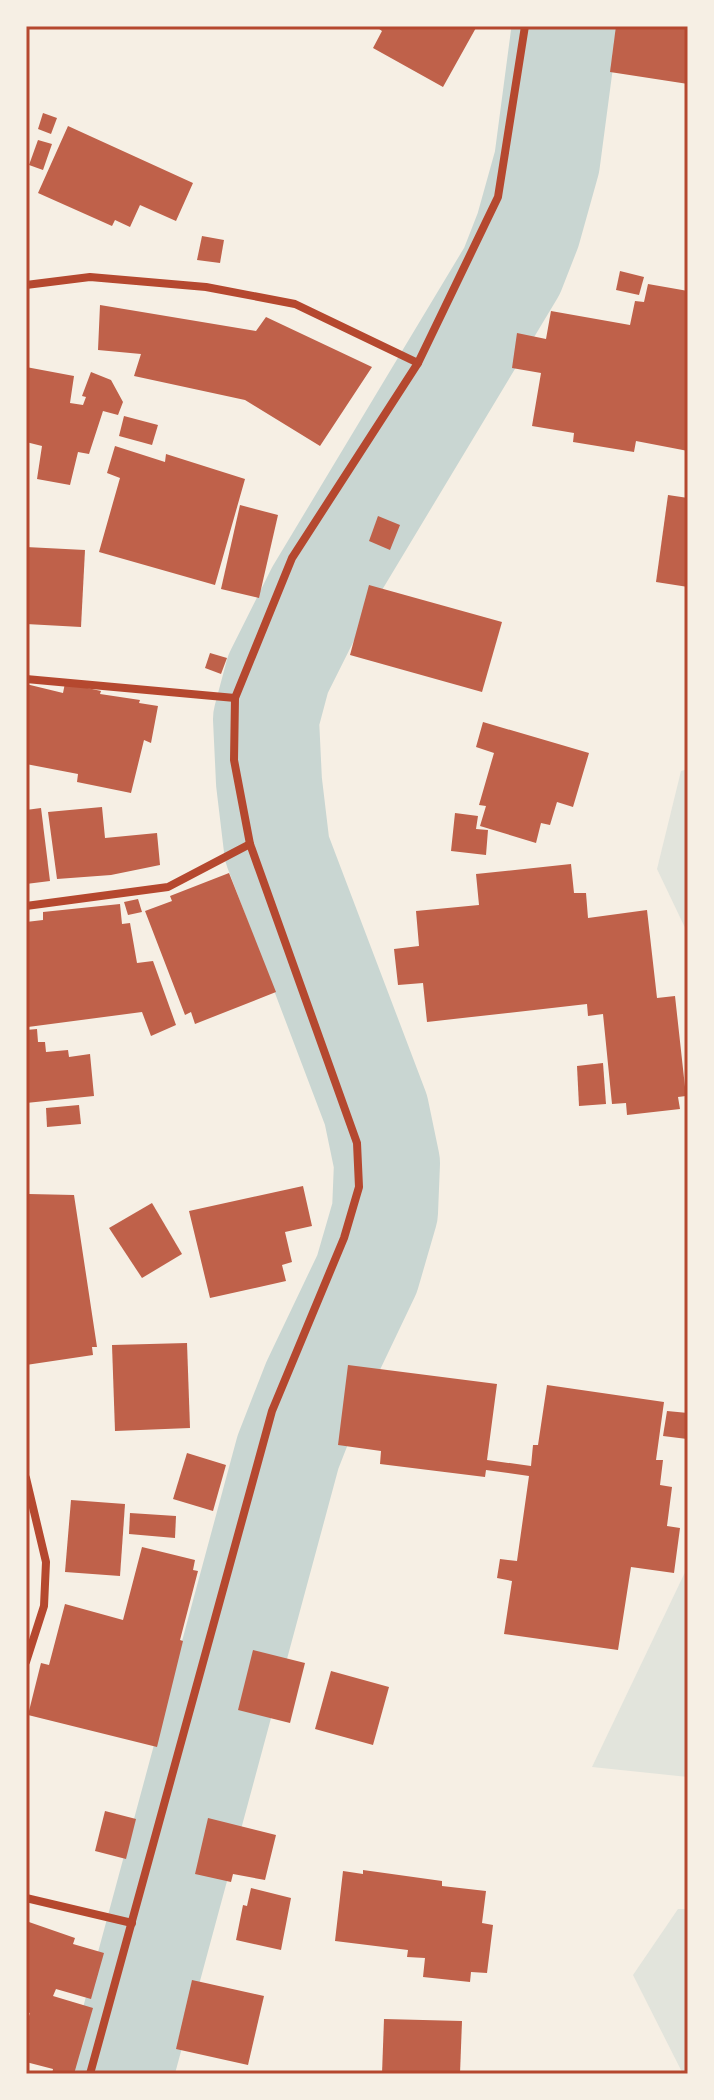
<svg xmlns="http://www.w3.org/2000/svg" width="714" height="2100" viewBox="0 0 714 2100" font-family="Roboto,sans-serif">
<style>
.green{fill:#e2e4dc}
.lines{fill:none;stroke-linecap:round;stroke-linejoin:round}
.river{stroke:#c9d6d2;stroke-width:106}
.building{fill:#bf614a}
.minor{stroke:#b5482f;stroke-width:8}
.neatline{fill:none;stroke:#b5482f;stroke-width:3}
</style>
<rect width="100%" height="100%" fill="#f6efe4"/>
<g class="green">
<polygon points="688,769 688,934 657,869 681,771"/>
<polygon points="688,1566 688,1777 592,1767"/>
<polygon points="678,1909 688,1909 688,2074 683,2074 633,1975"/>
</g>
<g class="lines">
<polyline class="river" points="120,2074 288,1452 315,1383 367,1274 385,1212 387,1163 376,1110 277,849 269,782 266,719 278,674 319,592 512,271 528,230 547,162 565,26"/>
</g>
<g class="building">
<polygon points="375,26 477,26 443,87 373,48 382,31"/>
<polygon points="616,26 688,26 688,84 610,72"/>
<polygon points="43,113 57,118 51,134 38,129"/>
<polygon points="68,126 193,183 176,221 140,205 130,227 115,220 112,226 38,193"/>
<polygon points="38,140 52,144 43,170 29,165"/>
<polygon points="202,236 224,240 220,263 197,260"/>
<polygon points="620,271 644,277 639,295 616,290"/>
<polygon points="648,284 688,291 688,451 636,441 634,452 573,442 574,433 532,426 541,373 512,368 517,333 546,339 551,311 630,325 635,301 644,302"/>
<polygon points="100,305 256,331 266,317 372,367 320,446 245,400 134,376 141,354 98,350"/>
<polygon points="26,367 74,376 70,403 83,405 86,397 82,396 91,372 111,380 123,402 118,415 103,411 89,454 78,452 70,485 37,479 42,446 26,442"/>
<polygon points="124,416 158,425 152,445 119,436"/>
<polygon points="115,446 165,462 166,454 245,479 215,585 99,552 120,478 107,473"/>
<polygon points="668,495 688,498 688,587 656,582"/>
<polygon points="240,505 278,515 259,598 221,589"/>
<polygon points="378,516 400,525 390,550 369,541"/>
<polygon points="26,547 85,550 81,627 26,624"/>
<polygon points="369,585 502,622 482,692 350,655"/>
<polygon points="210,653 227,658 221,674 205,668"/>
<polygon points="65,683 101,691 100,694 140,700 139,703 158,706 151,743 144,740 131,793 77,782 78,774 26,764 26,684 63,693"/>
<polygon points="483,722 589,753 573,807 557,802 550,825 541,823 536,843 480,826 486,806 479,805 494,753 476,747"/>
<polygon points="102,807 105,838 157,833 160,865 111,875 57,879 48,812"/>
<polygon points="41,808 50,881 26,884 26,810"/>
<polygon points="455,813 478,816 476,829 488,830 486,855 451,851"/>
<polygon points="571,864 574,893 586,893 588,918 647,910 657,998 675,996 686,1096 678,1097 680,1109 627,1115 626,1103 612,1104 603,1014 588,1016 587,1004 427,1022 423,983 398,985 394,949 419,946 416,911 479,905 476,874"/>
<polygon points="229,873 276,992 195,1024 191,1012 185,1015 145,911 172,901 170,896"/>
<polygon points="138,899 142,912 128,915 124,902"/>
<polygon points="120,904 122,924 130,923 137,963 153,961 176,1025 151,1036 142,1012 28,1027 26,1015 26,922 43,920 43,912"/>
<polygon points="37,1029 38,1042 45,1042 46,1052 68,1050 69,1057 90,1054 94,1096 26,1103 26,1030"/>
<polygon points="603,1063 606,1104 579,1106 577,1066"/>
<polygon points="79,1105 81,1124 47,1127 46,1108"/>
<polygon points="26,1185 28,1185 29,1194 74,1195 97,1347 92,1347 93,1355 26,1365"/>
<polygon points="303,1186 312,1226 285,1232 292,1262 282,1265 286,1281 210,1298 189,1211"/>
<polygon points="152,1203 182,1254 142,1278 109,1228"/>
<polygon points="187,1343 190,1428 115,1431 112,1345"/>
<polygon points="348,1365 497,1384 487,1460 531,1466 533,1445 538,1445 547,1385 664,1402 656,1460 663,1460 660,1485 672,1487 667,1526 680,1528 674,1573 631,1567 618,1650 504,1634 512,1581 497,1578 500,1559 517,1561 529,1476 486,1470 485,1477 380,1464 381,1451 338,1445"/>
<polygon points="667,1411 688,1413 687,1439 663,1436"/>
<polygon points="187,1453 226,1465 213,1511 173,1499"/>
<polygon points="71,1500 125,1504 120,1576 65,1572"/>
<polygon points="130,1513 176,1516 175,1538 129,1534"/>
<polygon points="142,1547 195,1560 193,1570 198,1571 180,1640 183,1641 157,1747 28,1715 41,1663 49,1665 65,1604 123,1620"/>
<polygon points="253,1650 305,1663 290,1723 238,1710"/>
<polygon points="331,1671 389,1687 373,1745 315,1729"/>
<polygon points="105,1811 136,1819 126,1859 95,1851"/>
<polygon points="208,1818 276,1835 265,1880 233,1874 231,1882 195,1874"/>
<polygon points="363,1870 442,1881 442,1886 486,1891 482,1923 493,1925 487,1973 471,1972 470,1982 423,1977 425,1958 407,1957 408,1950 335,1941 343,1871 363,1874"/>
<polygon points="251,1888 291,1898 281,1950 236,1940 243,1905 247,1906"/>
<polygon points="26,1921 75,1938 73,1944 104,1953 91,1999 56,1989 53,1996 93,2008 74,2074 52,2074 53,2069 26,2062 26,2025 30,2013 26,2012"/>
<polygon points="192,1980 264,1996 248,2065 176,2049"/>
<polygon points="384,2019 462,2021 460,2074 382,2074"/>
</g>
<g class="lines">
<g class="minor">
<polyline points="26,285 90,277 206,287 295,304 418,363"/>
<polyline points="26,679 235,698"/>
<polyline points="26,906 168,887 250,844"/>
<polyline points="26,1478 46,1562 44,1606 26,1662"/>
<polyline points="26,1898 132,1923"/>
<polyline points="90,2074 272,1411 344,1238 359,1187 357,1143 250,844 234,760 235,698 292,558 418,363 498,197 525,26"/>
</g>
</g>
<rect width="714" height="2100" fill="none" stroke="#f6efe4" stroke-width="56"/>
<rect x="28" y="28" width="658" height="2044" class="neatline"/>
</svg>
